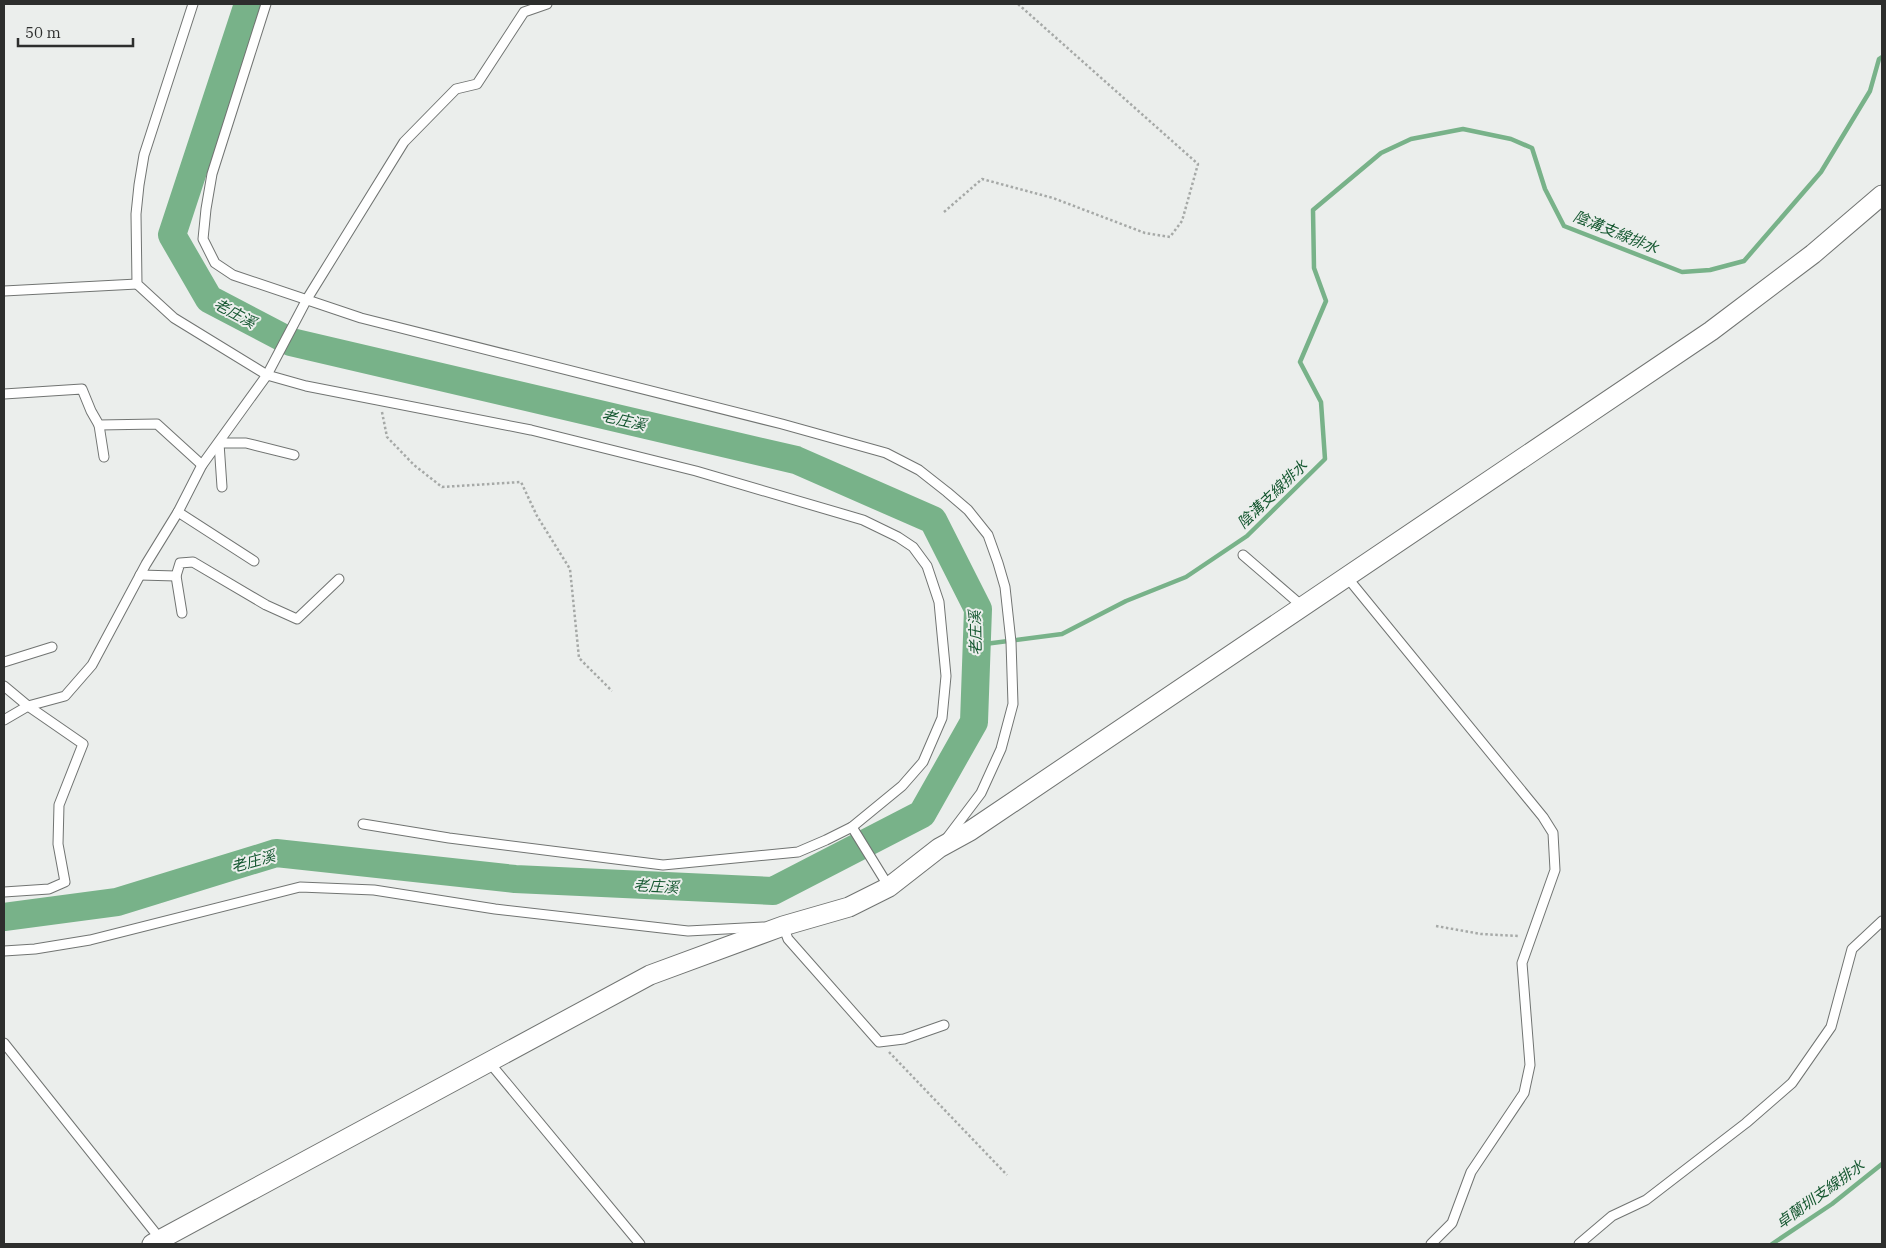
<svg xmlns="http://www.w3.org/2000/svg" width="1886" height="1248" viewBox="0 0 1886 1248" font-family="'IBM Plex Serif','Noto Sans TC',serif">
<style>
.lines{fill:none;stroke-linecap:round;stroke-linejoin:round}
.stream{stroke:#78b289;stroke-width:4.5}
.river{stroke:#78b289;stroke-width:28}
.service-casing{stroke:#717472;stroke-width:11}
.minor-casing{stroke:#717472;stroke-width:21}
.path{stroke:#a6a9a7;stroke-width:2.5;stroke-dasharray:2.5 2.5;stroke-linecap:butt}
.service{stroke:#fff;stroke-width:9}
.minor{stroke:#fff;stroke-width:19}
.labels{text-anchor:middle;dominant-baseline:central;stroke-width:4;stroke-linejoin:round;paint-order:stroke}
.water-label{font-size:15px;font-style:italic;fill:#165831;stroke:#ebeeec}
</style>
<rect width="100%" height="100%" fill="#ebeeec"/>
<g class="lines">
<g class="stream">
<polyline points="977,645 1062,634 1126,601 1186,577 1247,536 1325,459 1321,402 1300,362 1326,301 1314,268 1313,210 1381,153 1411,139 1463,129 1511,139 1532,148 1545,189 1564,226 1682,272 1710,270 1744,261 1821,172 1870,91 1879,59 1882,57"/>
<polyline points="1772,1244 1832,1204 1882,1164"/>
</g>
<polyline class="river" points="4,917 117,902 276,853 515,879 773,891 922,814 974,722 978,609 933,520 796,460 291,342 209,299 172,235 248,4"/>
<defs>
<g id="service">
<polyline points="193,4 144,155 139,185 136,214 137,284 174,318 267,375 306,386 531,430 696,471 863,520 898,537 913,547 927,566 939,602 946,676 942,718 923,762 902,786 852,827 826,840 798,852 663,865 449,838 363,824"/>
<polyline points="266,4 212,174 206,209 203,239 215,263 233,275 361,318 782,424 886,453 919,470 947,492 968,510 988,535 998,563 1005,587 1011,642 1013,704 1001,749 981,793 947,838"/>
<polyline points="4,291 137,284"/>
<polyline points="4,394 82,389 91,411 99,425 157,424 202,465"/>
<polyline points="99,425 104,457"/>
<polyline points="222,487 219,443 246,443 294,455"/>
<polyline points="178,512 254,561"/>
<polyline points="1243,555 1302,606"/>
<polyline points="140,575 176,576 180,563 193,562 266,605 297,619 339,579"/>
<polyline points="176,576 182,613"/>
<polyline points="1346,576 1543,817 1553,833 1555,870 1522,963 1530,1065 1524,1093 1471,1172 1452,1223 1431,1244"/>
<polyline points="4,662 52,647"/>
<polyline points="4,686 28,706 83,744 59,805 58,844 65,882 49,889 4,892"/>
<polyline points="4,720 28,706 65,696 92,665 146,564 178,512 202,465 267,375 307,299 404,142 456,89 477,84 524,12 547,4"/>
<polyline points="852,827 889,887"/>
<polyline points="781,926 783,926 788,939 879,1042 904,1039 944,1025"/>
<polyline points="4,951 35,949 90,940 300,887 374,890 495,909 688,931 763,927"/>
<polyline points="4,1043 161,1240"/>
<polyline points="489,1062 640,1244"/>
<polyline points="1579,1244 1612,1216 1646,1200 1746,1123 1792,1083 1831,1027 1852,949 1882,921"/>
</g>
<polyline id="minor" points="152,1244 650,975 783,926 849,907 889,887 939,848 970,831 1711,331 1813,254 1882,195"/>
</defs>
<use href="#service" class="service-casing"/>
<use href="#minor" class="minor-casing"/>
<g class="path">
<polyline points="944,212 982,179 1053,198 1145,233 1170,237 1182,221 1198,164 1018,4"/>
<polyline points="382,412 387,437 414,465 442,487 521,482 537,516 570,569 579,658 612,691"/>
<polyline points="1436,926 1481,934 1518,936"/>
<polyline points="889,1052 1007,1175"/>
</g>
<use href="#service" class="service"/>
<use href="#minor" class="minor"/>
</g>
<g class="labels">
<g class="water-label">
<text transform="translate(1616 232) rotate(22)">陰溝支線排水</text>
<text transform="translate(235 313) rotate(28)">老庄溪</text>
<text transform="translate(624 420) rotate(13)">老庄溪</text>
<text transform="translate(1272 494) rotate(-44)">陰溝支線排水</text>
<text transform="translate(975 633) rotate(-91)">老庄溪</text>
<text transform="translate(253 861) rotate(-15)">老庄溪</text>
<text transform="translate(656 886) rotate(3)">老庄溪</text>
<text transform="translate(1820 1194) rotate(-36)">卓蘭圳支線排水</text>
</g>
</g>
<rect width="1886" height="1248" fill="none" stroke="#2d2e2d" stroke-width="10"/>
<path d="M18 38v8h115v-8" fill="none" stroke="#2d2e2d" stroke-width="2.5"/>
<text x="25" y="38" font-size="15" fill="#2d2e2d" stroke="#ebeeec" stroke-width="4" paint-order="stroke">50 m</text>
</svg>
